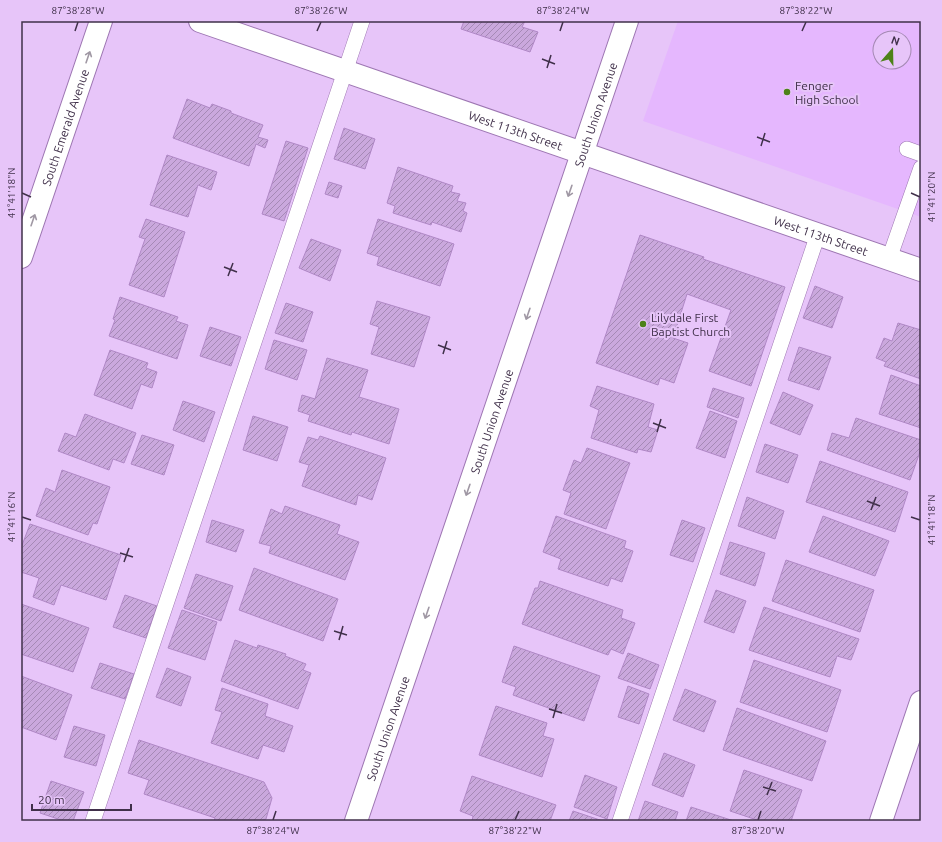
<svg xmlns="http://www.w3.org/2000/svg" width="942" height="842" viewBox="0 0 942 842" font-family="Ubuntu,sans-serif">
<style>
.built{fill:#e5b7fe;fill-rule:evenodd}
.building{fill:url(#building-hatch);stroke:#b088c6}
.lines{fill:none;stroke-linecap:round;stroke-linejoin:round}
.lane-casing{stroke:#9d76b2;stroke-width:16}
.street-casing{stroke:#9d76b2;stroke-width:24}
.lane{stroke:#fff;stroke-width:15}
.street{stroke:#fff;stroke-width:22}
.oneway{stroke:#a098a4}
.ticks{fill:none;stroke:#40304a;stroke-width:1.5}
.poi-dot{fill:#4d8218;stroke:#e7c5f9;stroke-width:1.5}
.labels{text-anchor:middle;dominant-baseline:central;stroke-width:4;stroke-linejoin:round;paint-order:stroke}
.poi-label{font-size:12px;fill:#40304a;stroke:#e7c5f9;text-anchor:start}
.street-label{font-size:12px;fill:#40304a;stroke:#e7c5f9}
.neatline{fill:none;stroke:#40304a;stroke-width:1.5}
.ticks-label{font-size:10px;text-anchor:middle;fill:#40304a}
</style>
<defs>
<pattern id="building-hatch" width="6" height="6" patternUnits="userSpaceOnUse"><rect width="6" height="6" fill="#caa8dd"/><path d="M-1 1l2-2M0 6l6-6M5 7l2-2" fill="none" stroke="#a589b5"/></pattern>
</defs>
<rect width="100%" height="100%" fill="#e7c5f9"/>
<path class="built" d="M678,21H921V217L643,121ZM880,38H904V62H880Z"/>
<g class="building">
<polygon points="464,21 525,21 522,27 538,32 530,52 461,29"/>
<polygon points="187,99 210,108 212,104 231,111 231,113 263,125 258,137 268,140 265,148 256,144 249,166 173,138"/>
<polygon points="344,128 375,139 365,169 334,159"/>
<polygon points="286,141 308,148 284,221 262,214"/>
<polygon points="167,155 217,172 211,190 198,185 188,217 150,205"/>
<polygon points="398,167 453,186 451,192 460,194 457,201 466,203 463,211 467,213 461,232 432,222 431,225 393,213 395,206 387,203"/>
<polygon points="329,182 342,186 338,198 325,194"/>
<polygon points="146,219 185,232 164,297 129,285 145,239 139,237"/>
<polygon points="378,219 454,244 440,286 377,265 379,257 367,253"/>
<polygon points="640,235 704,257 703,259 785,287 751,386 709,371 731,310 687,294 673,338 688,343 674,383 660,378 658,385 596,363"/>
<polygon points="311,239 341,250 330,281 299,268"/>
<polygon points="815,286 843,297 832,328 803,318"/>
<polygon points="120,297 178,317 176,321 188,325 177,359 109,336 115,320 113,319"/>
<polygon points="377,301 430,317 414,367 371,354 379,327 370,324"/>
<polygon points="286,303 313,312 303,342 275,333"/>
<polygon points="898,323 921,330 921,379 884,366 886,362 876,358 884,338 892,341"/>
<polygon points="210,327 241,337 231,366 200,356"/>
<polygon points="274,340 307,350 297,380 265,369"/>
<polygon points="799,347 831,357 819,390 788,380"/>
<polygon points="110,350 148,363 146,368 157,372 152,388 141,384 132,409 94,395"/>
<polygon points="327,358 368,370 359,397 399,409 389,444 352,432 351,435 308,421 310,415 298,411 302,395 315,399"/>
<polygon points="891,375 921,386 921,428 879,414"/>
<polygon points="597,386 654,404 648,427 658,430 651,452 638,449 637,453 591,438 599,410 590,406"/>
<polygon points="713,388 744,398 738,418 707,407"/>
<polygon points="783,392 813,405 800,435 770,423"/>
<polygon points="183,401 215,412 204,442 173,430"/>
<polygon points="710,411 737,421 725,458 696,448"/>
<polygon points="85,414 136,433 124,463 113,459 109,470 58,451 65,433 76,437"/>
<polygon points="253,416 288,427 277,461 243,450"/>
<polygon points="856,418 921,440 921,449 910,480 827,450 832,433 849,438"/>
<polygon points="142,435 174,445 164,475 131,464"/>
<polygon points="320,436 386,458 372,500 358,495 356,505 302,486 309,465 299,462 308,437 318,440"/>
<polygon points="765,444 798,455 788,483 756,472"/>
<polygon points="587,448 630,463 606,529 564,514 571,493 563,490 574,460 581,463"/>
<polygon points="820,461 908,492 895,532 806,502"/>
<polygon points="62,470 110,487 97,524 93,523 88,535 36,516 46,488 55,492"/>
<polygon points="747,497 784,511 775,539 738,526"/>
<polygon points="285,506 340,525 337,534 359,542 345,580 269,553 271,546 259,543 271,509 282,514"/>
<polygon points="556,516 626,541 624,548 633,551 622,582 611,578 608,586 558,569 561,559 543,552"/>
<polygon points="823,516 889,541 875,576 809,552"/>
<polygon points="212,520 244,530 236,552 206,542"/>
<polygon points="682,520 705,528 693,562 670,555"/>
<polygon points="30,524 121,555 106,600 61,585 54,605 33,597 39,578 21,572 21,548"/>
<polygon points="730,542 765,553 755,586 720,574"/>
<polygon points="786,560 874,590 860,632 772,601"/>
<polygon points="254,568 338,599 323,641 239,610"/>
<polygon points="196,574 233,586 221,621 184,608"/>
<polygon points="540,581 623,610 621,618 635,623 623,654 611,649 608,655 522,624 535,588 538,588"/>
<polygon points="716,590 746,601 734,633 704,622"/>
<polygon points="125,595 157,606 146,638 113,627"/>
<polygon points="21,604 89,628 73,672 21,654"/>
<polygon points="764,607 859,639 851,660 837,656 830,677 749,650"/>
<polygon points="182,610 217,622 205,660 168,648"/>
<polygon points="235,640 257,648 258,645 286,654 285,656 306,664 303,670 311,673 298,709 221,681"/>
<polygon points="514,646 600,676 584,721 513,695 516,687 502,682"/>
<polygon points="628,653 659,665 650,689 618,678"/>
<polygon points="754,660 841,690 827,732 740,702"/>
<polygon points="100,663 134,674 125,699 91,688"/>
<polygon points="167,668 191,677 181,706 156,697"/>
<polygon points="21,676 72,695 56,740 21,727"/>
<polygon points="628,686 649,694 639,724 618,717"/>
<polygon points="222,688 268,704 265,716 293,726 284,752 263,745 258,759 211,743 222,712 215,710"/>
<polygon points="685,689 716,701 704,732 673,720"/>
<polygon points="496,706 547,723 543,736 554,739 542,777 479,755"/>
<polygon points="737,708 826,741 812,781 723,750"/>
<polygon points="74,726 105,735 96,766 64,757"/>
<polygon points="139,740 264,782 272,798 266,819 261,821 214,821 215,818 144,794 149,780 128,773"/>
<polygon points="664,753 695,765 683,797 652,785"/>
<polygon points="744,770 802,790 791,821 760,821 730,811"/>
<polygon points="585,775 617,787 607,819 574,807"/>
<polygon points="472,776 556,805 550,821 472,821 473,816 460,811"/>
<polygon points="51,781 84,792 73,821 64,821 40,813"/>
<polygon points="645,801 678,812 675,821 638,821"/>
<polygon points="691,807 734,821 686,821"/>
<polygon points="573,811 603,821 569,821"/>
</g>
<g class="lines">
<defs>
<g id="lane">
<polyline points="907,149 921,154"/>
<polyline points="889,259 921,168"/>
<polyline points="93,821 362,21"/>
<polyline points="620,821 818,234"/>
</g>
<g id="street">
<path id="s1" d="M200,21L921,270"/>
<path id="s2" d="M21,257L101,21"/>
<path id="s3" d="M356,821L627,21"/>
<polyline points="881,821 921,702"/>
</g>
</defs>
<use href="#lane" class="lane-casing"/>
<use href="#street" class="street-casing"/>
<use href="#lane" class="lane"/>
<use href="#street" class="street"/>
</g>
<defs><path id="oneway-shaft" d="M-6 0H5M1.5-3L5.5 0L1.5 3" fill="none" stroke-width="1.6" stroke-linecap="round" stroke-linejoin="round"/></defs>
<g class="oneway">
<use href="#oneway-shaft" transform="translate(88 57) rotate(-71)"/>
<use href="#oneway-shaft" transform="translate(570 191) rotate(109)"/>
<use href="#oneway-shaft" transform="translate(33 220) rotate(-71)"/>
<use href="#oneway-shaft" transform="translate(528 314) rotate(109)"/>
<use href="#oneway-shaft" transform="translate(468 490) rotate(109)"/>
<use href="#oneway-shaft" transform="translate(427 613) rotate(109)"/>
</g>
<path class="ticks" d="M75,31L78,22M317,31L321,22M560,31L563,22M802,31L806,22M542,59L555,64M547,68L551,55M757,137L770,142M761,146L765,133M22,193L31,197M911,193L920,197M224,267L237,272M228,276L233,263M438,345L451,350M443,354L447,341M653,423L666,428M657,432L661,419M867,501L880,506M871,510L876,497M22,517L31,520M911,517L920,520M120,553L133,557M124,562L129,548M334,631L347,635M339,640L343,626M549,709L562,713M553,718L557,704M763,787L776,791M767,795L772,782M273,820L276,811M515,820L519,811M758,820L761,811"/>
<g class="poi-dot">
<circle cx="787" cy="92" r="4"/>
<circle cx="643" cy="324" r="4"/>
</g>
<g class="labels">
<g class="poi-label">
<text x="795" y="85">Fenger<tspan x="795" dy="14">High School</tspan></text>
<text x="651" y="317">Lilydale First<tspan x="651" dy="14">Baptist Church</tspan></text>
</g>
<g class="street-label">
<text stroke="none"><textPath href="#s3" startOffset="746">South Union Avenue</textPath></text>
<text stroke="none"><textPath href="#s2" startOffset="137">South Emerald Avenue</textPath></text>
<text stroke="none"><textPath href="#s1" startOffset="334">West 113th Street</textPath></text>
<text stroke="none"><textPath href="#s1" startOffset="657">West 113th Street</textPath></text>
<text stroke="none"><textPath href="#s3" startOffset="422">South Union Avenue</textPath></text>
<text stroke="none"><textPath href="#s3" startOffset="98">South Union Avenue</textPath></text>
</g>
</g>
<rect width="942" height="842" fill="none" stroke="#e7c5f9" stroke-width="44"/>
<g transform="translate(892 50) rotate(20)"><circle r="19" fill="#e7c5f9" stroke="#a489b3"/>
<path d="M0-3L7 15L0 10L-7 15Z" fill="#4d8218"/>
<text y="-6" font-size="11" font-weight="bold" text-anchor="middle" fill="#40304a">N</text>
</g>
<path d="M32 804v6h99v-6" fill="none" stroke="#40304a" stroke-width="2"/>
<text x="38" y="804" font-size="12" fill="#40304a" stroke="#e7c5f9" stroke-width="3" paint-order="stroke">20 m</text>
<rect x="22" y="22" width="898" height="798" class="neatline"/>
<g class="ticks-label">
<text x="78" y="14">87°38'28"W</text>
<text x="321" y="14">87°38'26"W</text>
<text x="563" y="14">87°38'24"W</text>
<text x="806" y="14">87°38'22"W</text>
<text transform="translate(11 193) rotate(-90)" y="4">41°41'18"N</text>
<text transform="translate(931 197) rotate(-90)" y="4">41°41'20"N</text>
<text transform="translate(11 517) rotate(-90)" y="4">41°41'16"N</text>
<text transform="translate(931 520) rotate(-90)" y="4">41°41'18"N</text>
<text x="273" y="834">87°38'24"W</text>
<text x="515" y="834">87°38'22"W</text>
<text x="758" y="834">87°38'20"W</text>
</g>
</svg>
